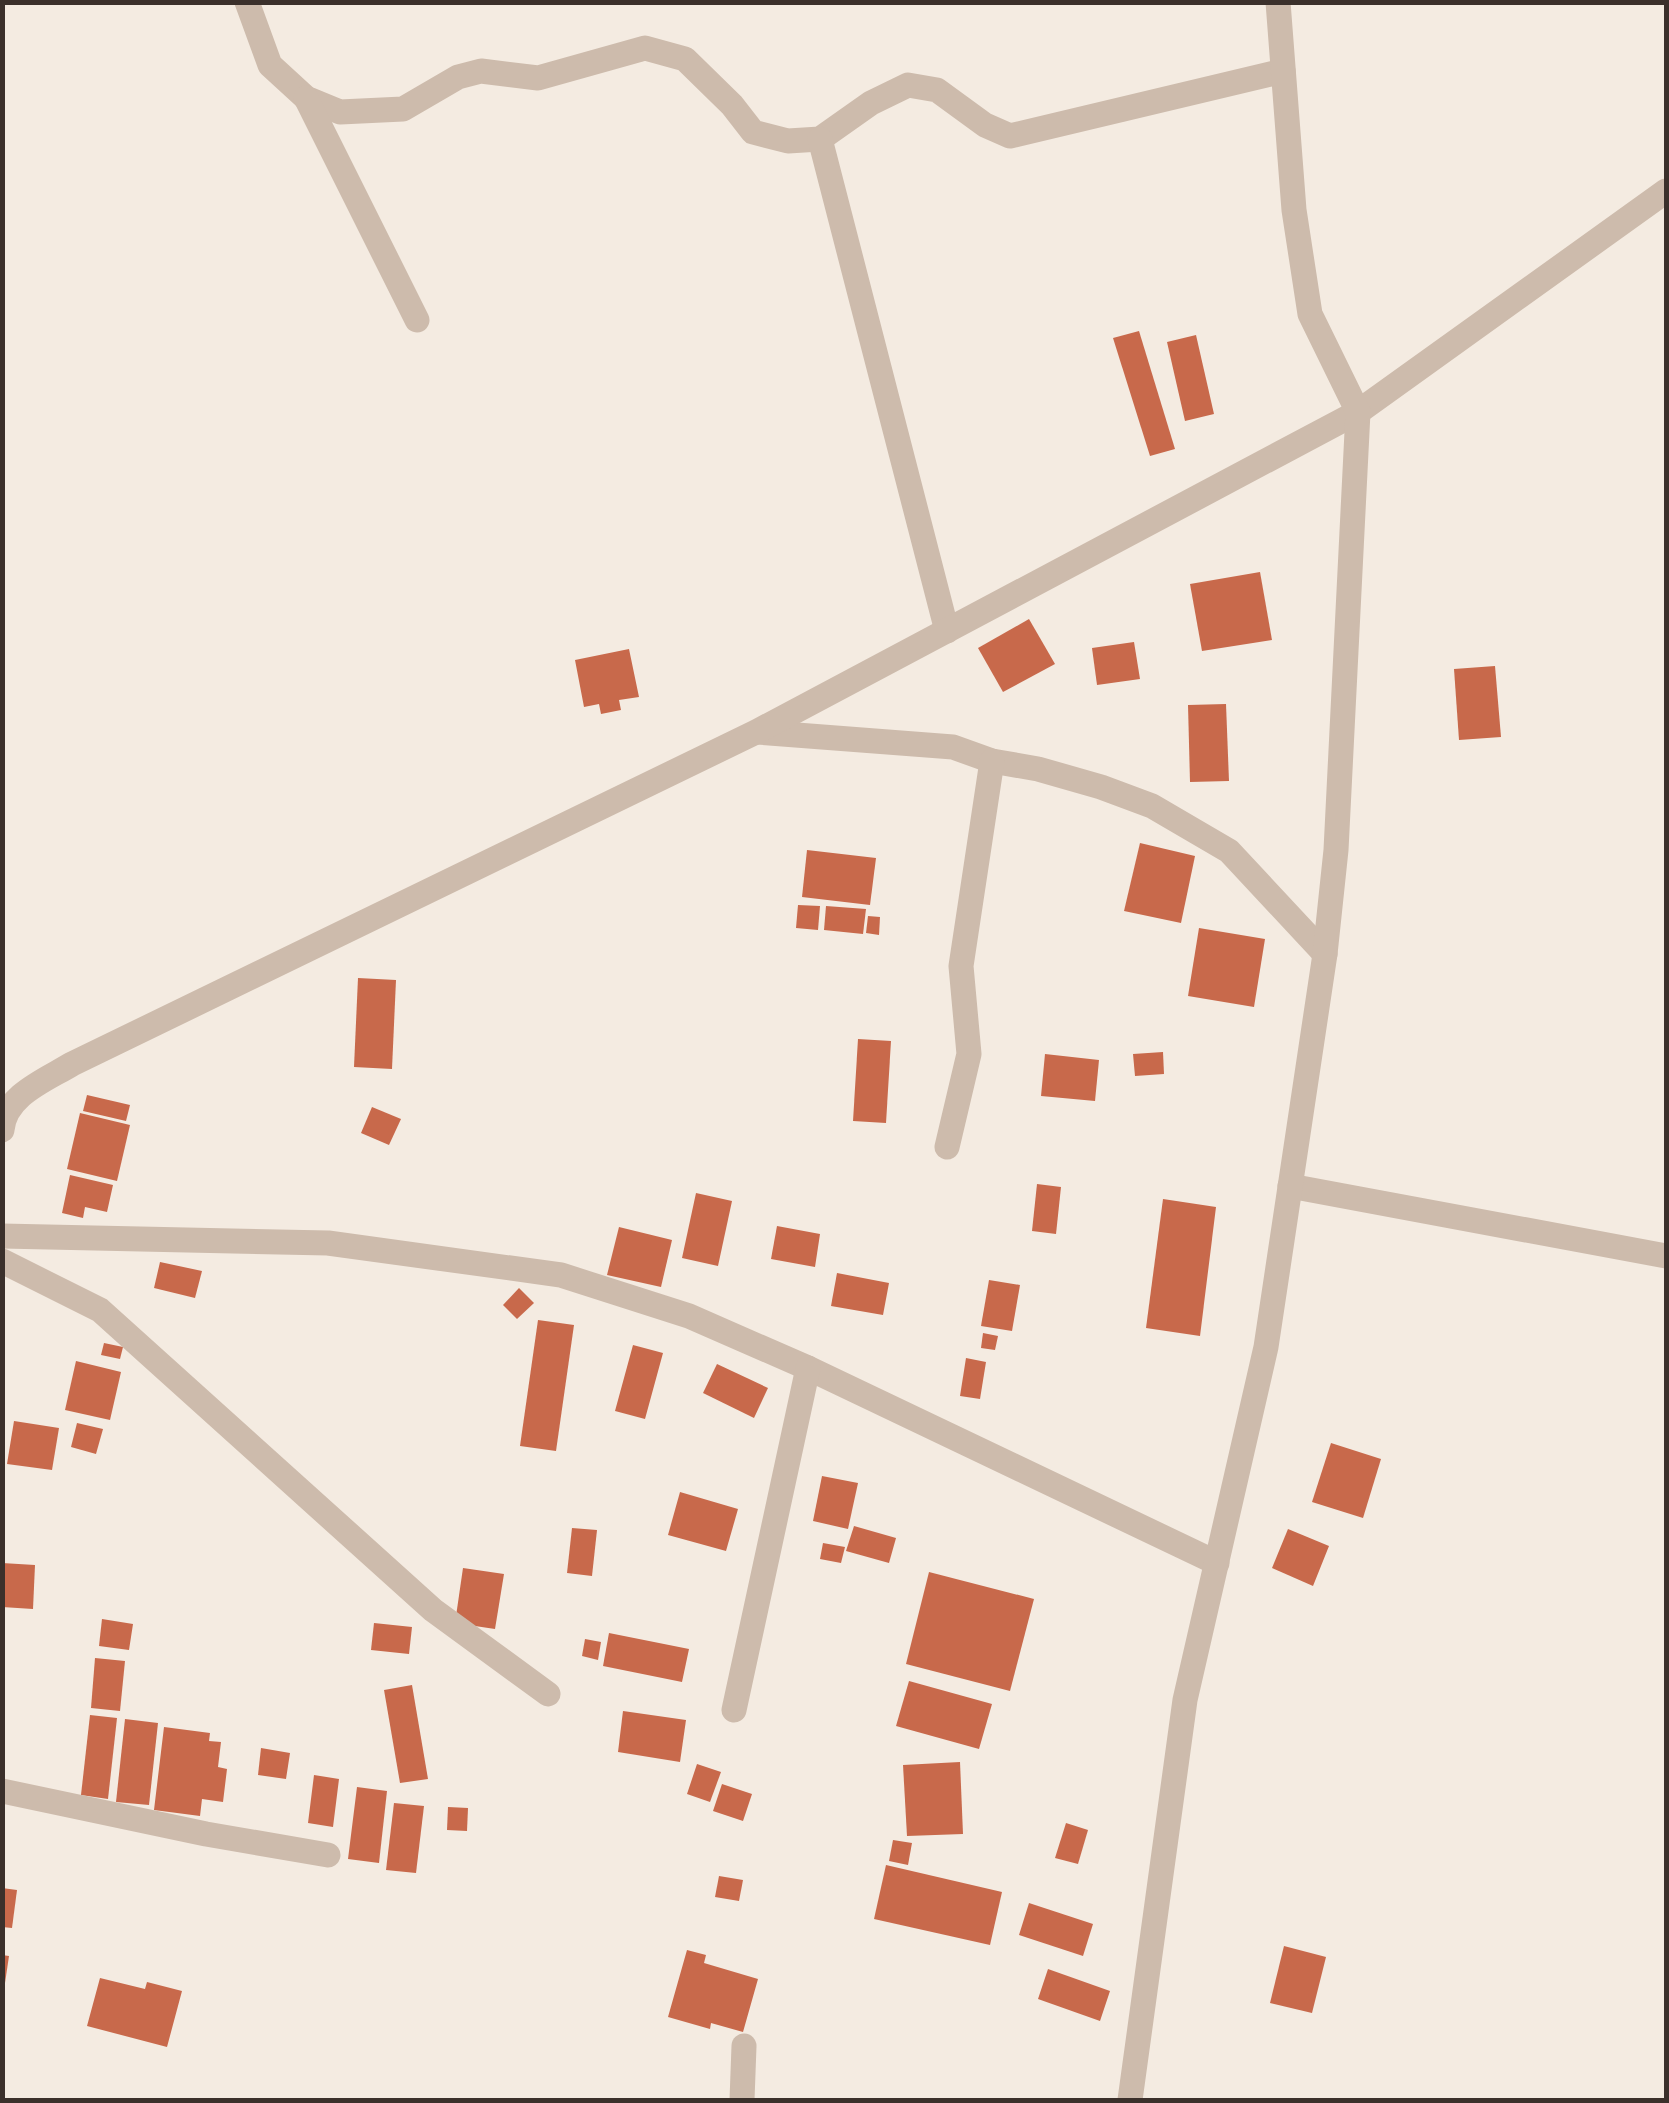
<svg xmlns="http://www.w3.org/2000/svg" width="1669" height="2103" viewBox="0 0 1669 2103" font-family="Overpass,sans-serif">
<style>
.building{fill:#c8694b}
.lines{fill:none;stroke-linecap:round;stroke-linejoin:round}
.street{stroke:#cdbbac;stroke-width:25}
</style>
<rect width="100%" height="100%" fill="#f4ebe1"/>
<g class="building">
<polygon points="1139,331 1175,449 1150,456 1113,338"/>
<polygon points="1196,335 1214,414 1185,421 1167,342"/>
<polygon points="1260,572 1272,640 1202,651 1190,584"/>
<polygon points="1029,619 1055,664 1003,692 978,648"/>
<polygon points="1134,642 1140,679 1097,685 1092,648"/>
<polygon points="629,649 639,697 619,700 621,710 601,714 599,704 584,707 575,660"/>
<polygon points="1495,666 1501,737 1459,740 1454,669"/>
<polygon points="1226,704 1229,781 1190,782 1188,705"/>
<polygon points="1140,843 1195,856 1181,923 1124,911"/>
<polygon points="807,850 876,858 870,905 802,897"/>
<polygon points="798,905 820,906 818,930 796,928"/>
<polygon points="826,906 866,909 863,934 824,930"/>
<polygon points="868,916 880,917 879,935 866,933"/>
<polygon points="1199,928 1265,939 1254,1007 1188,996"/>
<polygon points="358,978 396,980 392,1069 354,1067"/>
<polygon points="858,1039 891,1041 886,1123 853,1121"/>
<polygon points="1163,1052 1164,1074 1135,1076 1133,1054"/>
<polygon points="1045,1054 1099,1060 1095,1101 1041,1096"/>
<polygon points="87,1095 130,1105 126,1121 83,1111"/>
<polygon points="372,1107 401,1119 389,1145 361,1133"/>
<polygon points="80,1113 130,1125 117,1181 67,1169"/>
<polygon points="70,1175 113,1185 107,1212 85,1207 83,1218 62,1213"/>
<polygon points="1037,1184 1061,1187 1056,1234 1032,1231"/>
<polygon points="696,1193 732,1201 718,1266 682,1258"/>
<polygon points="1163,1199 1216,1207 1200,1336 1146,1328"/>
<polygon points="777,1226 820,1234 815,1267 771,1259"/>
<polygon points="619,1227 672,1240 661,1287 607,1275"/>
<polygon points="160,1262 202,1271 195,1298 154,1288"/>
<polygon points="837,1273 889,1283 883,1315 831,1306"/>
<polygon points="989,1280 1020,1285 1012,1331 981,1326"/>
<polygon points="519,1288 534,1303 517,1319 503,1305"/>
<polygon points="538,1320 574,1325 556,1451 520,1446"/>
<polygon points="983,1333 998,1336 995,1350 981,1348"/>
<polygon points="104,1343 123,1347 120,1359 101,1355"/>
<polygon points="633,1345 663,1353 645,1419 615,1411"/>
<polygon points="966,1358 986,1362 980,1399 960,1396"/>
<polygon points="76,1361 121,1372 110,1420 65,1410"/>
<polygon points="717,1364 768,1388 754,1418 703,1393"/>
<polygon points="14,1421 59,1428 52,1470 7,1464"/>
<polygon points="77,1423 103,1429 96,1454 71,1447"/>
<polygon points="1331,1443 1381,1459 1363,1518 1312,1502"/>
<polygon points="822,1476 858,1483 848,1529 813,1521"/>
<polygon points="680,1492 738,1509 726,1551 668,1535"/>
<polygon points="854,1526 896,1538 889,1563 846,1551"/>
<polygon points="572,1528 597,1530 592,1576 567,1573"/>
<polygon points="1288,1529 1329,1546 1313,1586 1272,1568"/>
<polygon points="823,1543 845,1547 841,1563 820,1559"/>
<polygon points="2,1563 35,1565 33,1609 2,1607"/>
<polygon points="463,1568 504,1574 495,1629 455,1623"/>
<polygon points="929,1572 1034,1599 1010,1691 906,1664"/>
<polygon points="102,1619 133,1624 129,1650 99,1646"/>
<polygon points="374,1623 412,1627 409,1654 371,1650"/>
<polygon points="609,1633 689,1649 682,1682 603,1666"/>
<polygon points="585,1639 601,1642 598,1660 582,1656"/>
<polygon points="95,1658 125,1661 120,1711 91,1708"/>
<polygon points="909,1681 992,1704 979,1749 896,1726"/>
<polygon points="412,1685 428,1779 400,1783 384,1690"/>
<polygon points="623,1711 686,1720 680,1762 618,1752"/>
<polygon points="90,1715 117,1718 108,1799 81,1795"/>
<polygon points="125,1719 158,1723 149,1805 116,1802"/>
<polygon points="164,1727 210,1733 209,1741 221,1742 218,1767 227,1769 223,1802 202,1799 200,1816 154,1810"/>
<polygon points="261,1748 290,1753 286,1779 258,1775"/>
<polygon points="960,1762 963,1834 907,1836 903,1765"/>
<polygon points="697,1764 721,1772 710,1802 687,1794"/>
<polygon points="314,1775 339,1779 333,1827 308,1823"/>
<polygon points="722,1784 752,1794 743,1821 713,1811"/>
<polygon points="357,1787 387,1791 379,1863 348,1859"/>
<polygon points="394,1803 424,1806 416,1873 386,1870"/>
<polygon points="448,1807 468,1808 467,1831 447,1830"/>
<polygon points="1066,1823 1088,1830 1078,1864 1055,1858"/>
<polygon points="893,1840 912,1843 908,1865 889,1861"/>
<polygon points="886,1865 1002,1892 990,1945 874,1919"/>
<polygon points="719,1876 743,1880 739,1901 715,1897"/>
<polygon points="2,1888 17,1890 12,1928 2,1927"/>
<polygon points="1029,1903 1093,1924 1083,1956 1019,1935"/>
<polygon points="1284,1946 1326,1957 1312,2013 1270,2003"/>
<polygon points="687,1950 706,1955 704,1963 758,1979 743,2032 711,2023 710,2029 668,2017"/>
<polygon points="2,1955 9,1956 5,1983 2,1983"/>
<polygon points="1048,1969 1110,1991 1100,2021 1038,1999"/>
<polygon points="100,1978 145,1989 147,1982 182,1991 167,2047 87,2026"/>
</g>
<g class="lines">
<g class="street">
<polyline points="247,2 270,65 306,98 340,112 403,109 458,77 481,71 538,78 645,48 685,59 732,105 753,132 788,141 820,139 871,103 908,85 937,90 985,125 1010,136 1283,71"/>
<polyline points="306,98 417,320"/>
<polyline points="820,139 947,631"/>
<polyline points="757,732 953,747 992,761 1038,769 1101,787 1152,806 1229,851 1325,954"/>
<path d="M2,1130C5,1095 46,1080 72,1064L756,732L1358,412L1666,191"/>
<polyline points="947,1147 969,1054 961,966 992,761"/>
<polyline points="1290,1186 1666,1256"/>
<polyline points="2,1236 328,1243 561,1275 689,1316 808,1368 1217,1563"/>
<polyline points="2,1261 100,1310 433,1610 548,1694"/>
<polyline points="734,1710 808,1368"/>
<polyline points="2,1791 206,1834 328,1855"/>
<polyline points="742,2100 744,2046"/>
<polyline points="1130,2100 1185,1700 1266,1347 1325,954 1336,850 1358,412 1310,314 1294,210 1278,2"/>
</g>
</g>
<rect width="1669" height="2103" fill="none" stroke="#3b302b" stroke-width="10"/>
</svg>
